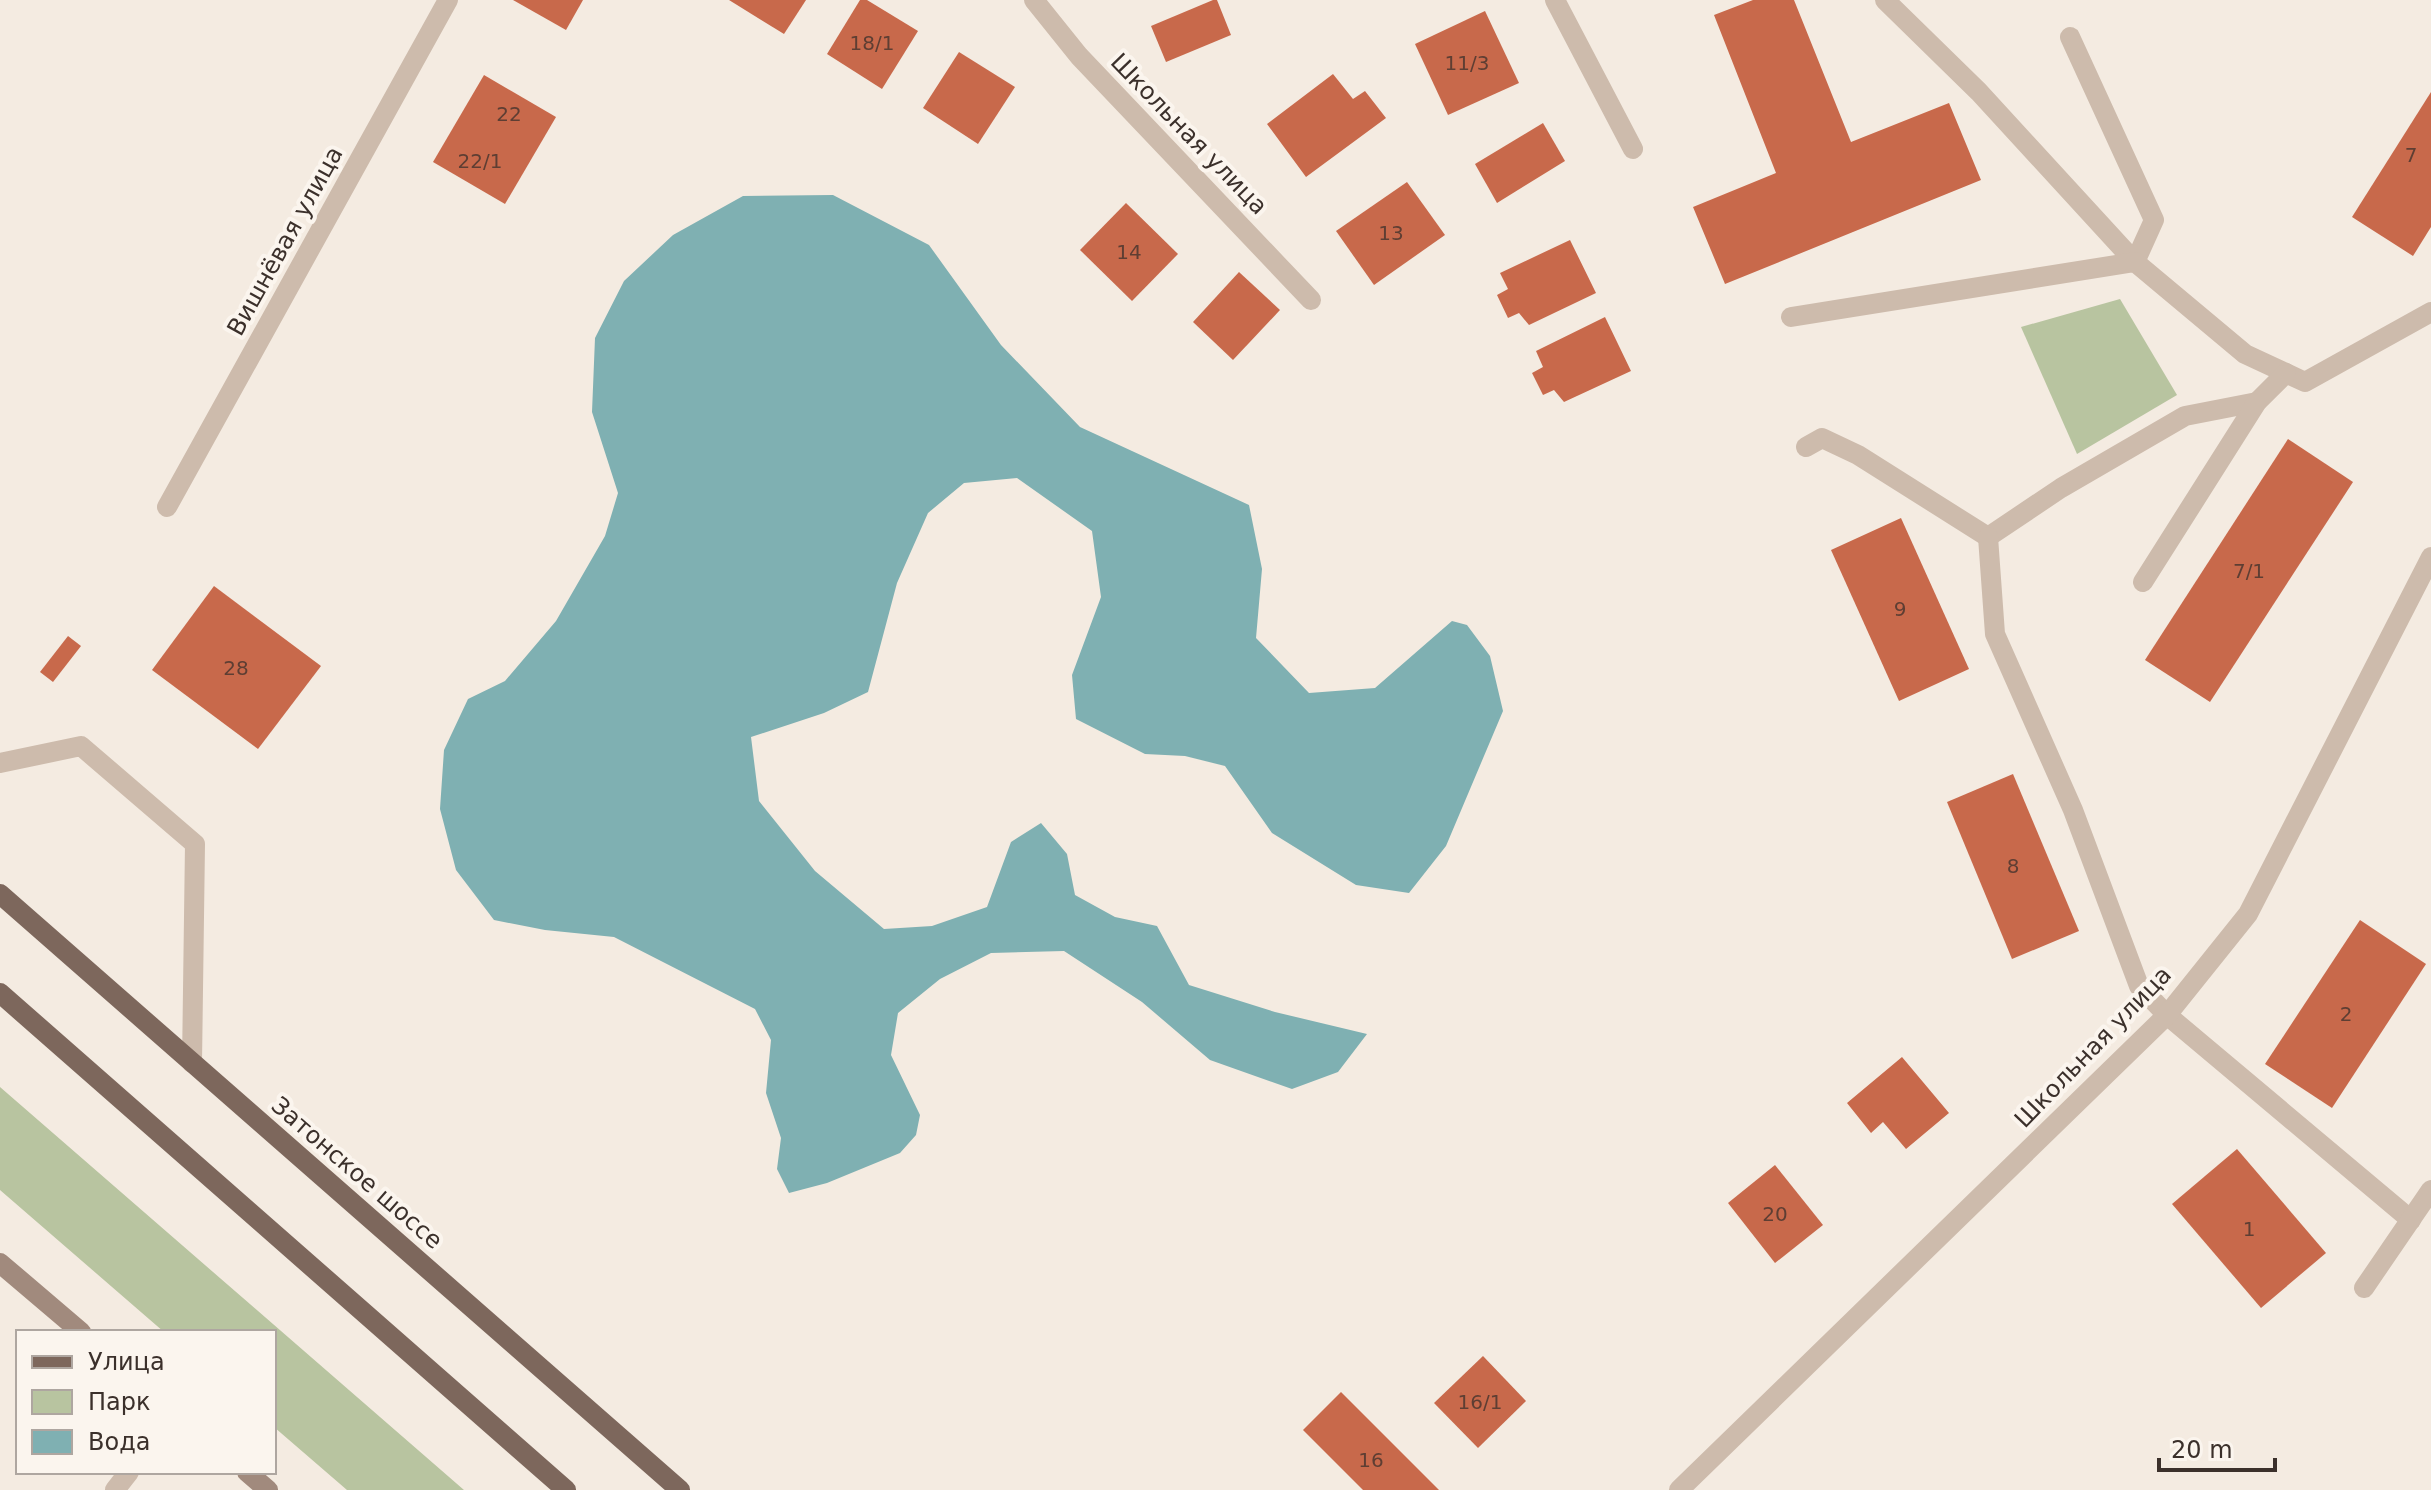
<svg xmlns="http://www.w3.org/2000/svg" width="2431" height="1490" viewBox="0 0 2431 1490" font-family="'DejaVu Sans',sans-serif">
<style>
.green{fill:#b8c4a0}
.water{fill:#7fb0b2}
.building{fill:#c8694b}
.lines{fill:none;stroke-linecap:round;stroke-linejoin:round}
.service{stroke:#cdbbac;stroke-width:20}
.minor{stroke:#cdbbac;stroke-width:20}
.secondary{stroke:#a18a7d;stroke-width:20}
.primary{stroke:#7d675c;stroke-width:20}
.labels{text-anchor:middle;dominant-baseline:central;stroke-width:8;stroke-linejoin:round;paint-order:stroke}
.number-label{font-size:20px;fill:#5e3e33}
.street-label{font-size:24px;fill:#3b302b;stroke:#fbf5ee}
</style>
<rect width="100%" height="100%" fill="#f4ebe1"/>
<g class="green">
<polygon points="2120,299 2177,395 2077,454 2021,327"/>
<polygon points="0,1087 464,1490 347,1490 274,1427 274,1332 164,1332 0,1190"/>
</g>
<polygon class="water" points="833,195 929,245 1001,345 1080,427 1249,505 1262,569 1256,638 1309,693 1375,688 1452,621 1467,625 1490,656 1503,711 1446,846 1409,893 1356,885 1272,833 1225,766 1185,756 1145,754 1076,719 1072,675 1101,597 1092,531 1017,478 964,483 928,513 897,583 868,692 824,713 751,737 759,801 815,871 884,929 932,926 987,907 1011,842 1041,823 1067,854 1075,895 1115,917 1157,926 1189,985 1275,1012 1367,1034 1338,1072 1292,1089 1210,1060 1142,1002 1064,951 991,953 940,979 898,1013 891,1055 920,1115 916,1135 900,1153 827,1183 789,1193 777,1169 781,1138 766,1093 771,1040 755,1009 614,937 545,930 494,920 456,870 440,809 444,750 468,699 505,681 556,621 605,536 618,493 592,412 595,338 624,281 673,235 743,196"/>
<g class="building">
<polygon points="513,0 583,0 566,30"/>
<polygon points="729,0 806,0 784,34"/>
<polygon points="860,0 867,0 918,31 882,89 827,54"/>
<polygon points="1213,0 1217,0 1231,35 1166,62 1151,26"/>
<polygon points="1753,0 1794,0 1851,142 1949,103 1981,180 1725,284 1693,207 1776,173 1714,15"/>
<polygon points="1485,11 1519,83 1448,115 1415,44"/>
<polygon points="959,52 1015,87 978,144 923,108"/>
<polygon points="1333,74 1353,99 1365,91 1386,118 1306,177 1267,124"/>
<polygon points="484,75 556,117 505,204 433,162"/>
<polygon points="2431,92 2431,227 2413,256 2352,217"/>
<polygon points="1543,123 1565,161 1497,203 1475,164"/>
<polygon points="1407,182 1445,235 1374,285 1336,231"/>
<polygon points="1126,203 1178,254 1132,301 1080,250"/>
<polygon points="1570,240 1596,293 1529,325 1519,313 1508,318 1497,295 1508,289 1500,273"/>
<polygon points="1239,272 1280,310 1233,360 1193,322"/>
<polygon points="1605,317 1631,371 1564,402 1554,390 1543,395 1532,373 1543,367 1536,351"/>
<polygon points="2288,439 2353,482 2210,702 2145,660"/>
<polygon points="1901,518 1969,669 1899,701 1831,550"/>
<polygon points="214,586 321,666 258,749 152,670"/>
<polygon points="68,636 81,646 53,682 40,672"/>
<polygon points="2013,774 2079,931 2012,959 1947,802"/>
<polygon points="2360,920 2426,964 2332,1108 2265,1064"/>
<polygon points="1902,1057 1949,1113 1906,1149 1883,1122 1871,1133 1847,1103"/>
<polygon points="2237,1149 2326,1253 2261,1308 2172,1204"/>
<polygon points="1775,1165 1823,1225 1775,1263 1728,1203"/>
<polygon points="1483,1356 1526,1401 1478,1448 1434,1403"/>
<polygon points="1341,1392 1439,1490 1363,1490 1303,1430"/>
</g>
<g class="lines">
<g class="service">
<polyline points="1885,0 1979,92 2135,262 2154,220 2070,37"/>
<polyline points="0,763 81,746 195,844 192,1063"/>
<polyline points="2167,1015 2411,1220"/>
<polyline points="115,1490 129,1472"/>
</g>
<g class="minor">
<polyline points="1034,0 1079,56 1311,300"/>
<polyline points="1555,0 1633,149"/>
<polyline points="1791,317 2135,262 2245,354 2305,382 2431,312"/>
<polyline points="1806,447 1822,438 1858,455 1988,537 2061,488 2185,416 2257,402"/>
<polyline points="167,507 448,0"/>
<polyline points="1988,537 1995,634 2073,810 2139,986 2167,1015"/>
<polyline points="2143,582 2257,402 2286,373"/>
<polyline points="2364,1288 2431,1190"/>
<polyline points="1679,1490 2167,1015 2248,914 2431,557"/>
</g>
<g class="secondary">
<polyline points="0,1263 81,1332"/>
<polyline points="247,1472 268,1490"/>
</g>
<g class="primary">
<polyline points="0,894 680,1490"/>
<polyline points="0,993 566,1490"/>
</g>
</g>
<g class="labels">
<g class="number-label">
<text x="872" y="43">18/1</text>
<text x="1467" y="63">11/3</text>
<text x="509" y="114">22</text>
<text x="2411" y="155">7</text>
<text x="480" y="161">22/1</text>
<text x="1391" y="233">13</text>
<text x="1129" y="252">14</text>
<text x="2249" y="571">7/1</text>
<text x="1900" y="609">9</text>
<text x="236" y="668">28</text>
<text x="2013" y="866">8</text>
<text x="2346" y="1014">2</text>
<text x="1775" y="1214">20</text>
<text x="2249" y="1229">1</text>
<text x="1480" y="1402">16/1</text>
<text x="1371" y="1460">16</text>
</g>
<g class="street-label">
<text transform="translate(1189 134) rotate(46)">Школьная улица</text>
<text transform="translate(285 241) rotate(-61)">Вишнёвая улица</text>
<text transform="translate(2093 1047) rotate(-46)">Школьная улица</text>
<text transform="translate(357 1173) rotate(41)">Затонское шоссе</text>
</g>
</g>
<rect x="16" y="1330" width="260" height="144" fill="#fbf5ee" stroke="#aea6a0" stroke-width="2"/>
<rect x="32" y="1356" width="40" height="12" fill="#7d675c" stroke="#aea6a0" stroke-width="2"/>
<text x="88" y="1370" font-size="24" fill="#3b302b">Улица</text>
<rect x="32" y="1390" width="40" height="24" fill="#b8c4a0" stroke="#aea6a0" stroke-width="2"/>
<text x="88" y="1410" font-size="24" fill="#3b302b">Парк</text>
<rect x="32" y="1430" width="40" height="24" fill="#7fb0b2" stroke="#aea6a0" stroke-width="2"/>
<text x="88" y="1450" font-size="24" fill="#3b302b">Вода</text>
<path d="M2159 1458v12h116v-12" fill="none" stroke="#3b302b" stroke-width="4"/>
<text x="2171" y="1458" font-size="24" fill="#3b302b" stroke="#fbf5ee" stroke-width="6" paint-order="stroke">20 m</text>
</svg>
